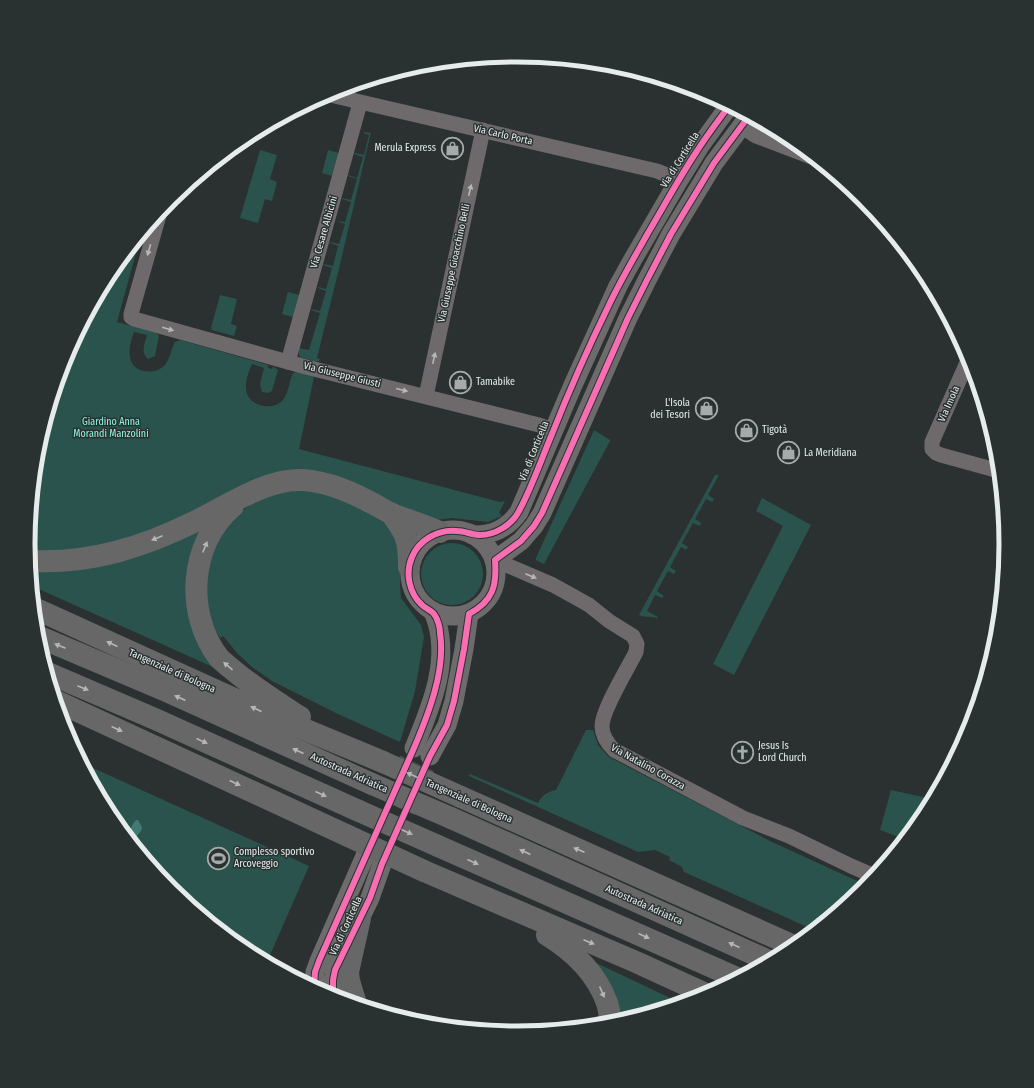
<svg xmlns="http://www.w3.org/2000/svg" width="1034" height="1088" viewBox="0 0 1034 1088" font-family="'Fira Sans Condensed',sans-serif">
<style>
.green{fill:#2a534d}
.water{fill:#3f7b71}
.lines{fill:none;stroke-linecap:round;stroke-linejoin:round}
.major-tunnel{stroke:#474c4c;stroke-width:19;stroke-dasharray:19 10;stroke-linecap:butt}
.minor{stroke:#6e6a6c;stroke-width:15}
.major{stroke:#6e6b6c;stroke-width:19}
.highway{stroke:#676767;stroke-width:22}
.highway-bridge{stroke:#676767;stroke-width:22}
.cycleway-casing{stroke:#293231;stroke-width:8}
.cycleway{stroke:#f96db3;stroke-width:6}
.oneway{fill:#b6b8b8}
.oneway2{fill:#b3b7b6}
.labels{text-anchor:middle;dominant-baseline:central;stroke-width:3;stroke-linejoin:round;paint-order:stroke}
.street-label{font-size:10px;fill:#e6eceb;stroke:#293231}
.poi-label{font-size:10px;fill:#e6eceb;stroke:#293231;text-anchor:start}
.park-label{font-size:10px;fill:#90f6e4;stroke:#293231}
.rim{fill:none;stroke:#e6eceb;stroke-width:5}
</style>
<rect width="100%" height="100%" fill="#2b3030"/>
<g class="green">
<polygon points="364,132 370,133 371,132 338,273 317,358 320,359 319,361 316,362 300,357 299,355 299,348 309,350 320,313 311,310 312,309 320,311 326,291 318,288 318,287 326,289 332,268 323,265 324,264 333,266 338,246 330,243 330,242 339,244 345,224 336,221 345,222 351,202 342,199 342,198 351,200 357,179 348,176 348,175 357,178 363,157 354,154 355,153 364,155 369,135 363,133"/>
<polygon points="260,150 277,155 270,179 277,182 272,201 265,199 258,223 240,218"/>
<polygon points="328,150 339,153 332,176 322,173"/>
<path d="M141,235L117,322L157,333L159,336L155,356L148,359C140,353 145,343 147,335L134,332C132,339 128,349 130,357C132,373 155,376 165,365C170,359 171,349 175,342L180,340L268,365V368L272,369L273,366L278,370L272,391L268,393L262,392L260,384L264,368L252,364C249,371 245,381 246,389C247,406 272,412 283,400C289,392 289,381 293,373L298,372L313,376L314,377L299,449L500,502L505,501L499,513L502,516L488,522L452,518L437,520L416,512L329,475L170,524L113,545L29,553L28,544L37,448L65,357L111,272Z"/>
<polygon points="288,292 299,295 293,317 282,314"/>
<polygon points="220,295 237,299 231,324 237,326 234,336 212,330 211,328"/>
<polygon points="594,430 610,440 610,441 544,564 536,560 536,558"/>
<path d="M715,475H719L708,495L714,499L712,502L706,499L695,519L701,523L700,526L693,523L682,543L688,547L686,550L681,547L670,567L676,571L674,574L668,571L657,591L664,596L662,598L655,595L647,611L658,617L657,618C650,616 645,618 639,615Z"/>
<path d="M295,491C307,491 319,491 330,495C349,502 384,519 397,534L401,572L400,585L401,598L421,625L424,637L415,691L400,742L338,714L272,681L252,667L238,654L223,636L220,638L215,629L206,606L207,569L221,534L241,512L250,505L261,499L284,492Z"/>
<polygon points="762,498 811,525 734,675 713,664 783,526 756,511"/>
<polygon points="205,525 201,538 213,667 32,586 30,568"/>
<circle cx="452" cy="574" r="31"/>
<path d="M586,730H593L598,745L609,757L770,841L866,885L863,890L814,930L684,872L682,867L669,860L670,857L655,850L638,852L469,776L470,774L538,803C542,795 547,792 556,790Z"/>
<polygon points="82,763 309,866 267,962 245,950 171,890 110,815"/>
<polygon points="891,790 932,799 923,816 904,839 880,830"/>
<polygon points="590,960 681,1003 615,1023"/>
</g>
<path class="water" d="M136,820H138L142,827L141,831L132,842L127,835C131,830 131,825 136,820Z"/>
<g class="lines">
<g class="major-tunnel">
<polyline points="365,856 414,748"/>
<polyline points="382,864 430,756"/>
</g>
<g class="minor">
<polyline points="326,94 657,171 679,180"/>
<polyline points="741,126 756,136 814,158"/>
<polyline points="160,212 131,314 131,317 134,319 306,367 539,425 553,430"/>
<polyline points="969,358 932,442 932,449 936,453 941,455 999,471"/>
<polyline points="288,362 360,103"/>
<polyline points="426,396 483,130"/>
<path d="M495,560L553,585L589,605L609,621L633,636L637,644L636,652C628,668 602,710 602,726C602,736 607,743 614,750L743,818L789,836L851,866L874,876"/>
</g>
<g class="major">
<circle cx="453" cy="573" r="43"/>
<path d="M472,535C491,536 508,528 519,512L573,385L618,286L633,259L679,180L700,146L729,106"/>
<polyline points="495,560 521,541 534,526 542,513 628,318 647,280 671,234 714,163 749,116"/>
<path d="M414,748C431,707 452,658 434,614"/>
<polyline points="430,756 447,725 454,701 464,649 469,614"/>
<polyline points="314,987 315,972 319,961 365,856"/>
<polyline points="333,997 333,980 335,970 370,898 382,864"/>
</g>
<g class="highway">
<path d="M233,506C189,543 185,614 219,658C223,662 228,666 233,670C254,688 277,702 300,717"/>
<path d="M391,513C407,535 409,540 409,567"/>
<path d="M30,561C91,564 144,547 198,520C228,505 265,480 299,480C323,480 347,490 368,501C376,505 384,510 392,514C408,520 424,525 440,532"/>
<polyline points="34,608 265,713 383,762"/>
<polyline points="37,636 162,689 372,784"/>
<polyline points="48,673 155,719 359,811"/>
<polyline points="56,701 346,835"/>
<polyline points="461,797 794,946"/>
<polyline points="451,818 769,961"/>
<polyline points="438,846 737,978"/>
<polyline points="424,871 636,962 706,994"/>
<path d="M547,935C573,951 596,972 607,1003C609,1009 610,1017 611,1024"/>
<polyline points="356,1004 349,981 348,972 360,918"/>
</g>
<g class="highway-bridge">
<polyline points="383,762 461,797"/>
<polyline points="372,784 451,818"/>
<polyline points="359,811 438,846"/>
<polyline points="346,835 424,871"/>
</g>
<defs>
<g id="cycleway">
<path d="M314,987L315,972L319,961L414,748C428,715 446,670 440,633C440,628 438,619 434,614C432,611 425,608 422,605C409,593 405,573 412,557C419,540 438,529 457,531C465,531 472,535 480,535C495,535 512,525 519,511C532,487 541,460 552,434C569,391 588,348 608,307C620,281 634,258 648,233C664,206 679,178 697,151C707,135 718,121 729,106"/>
<path d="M333,997V980L335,970L370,898L382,864L430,756L447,725L454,701L464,649L469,614C493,601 497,586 495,560L521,541L534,526L542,513L628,318L647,280L671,234L714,163L749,116"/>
</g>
</defs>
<use href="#cycleway" class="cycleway-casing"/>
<use href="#cycleway" class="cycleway"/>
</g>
<defs><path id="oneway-solid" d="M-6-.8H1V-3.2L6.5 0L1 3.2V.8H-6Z"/></defs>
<g class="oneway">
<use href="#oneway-solid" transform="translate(470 190) rotate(-77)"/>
<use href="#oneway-solid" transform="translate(149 250) rotate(106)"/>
<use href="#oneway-solid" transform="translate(168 329) rotate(16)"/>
<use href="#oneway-solid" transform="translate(434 358) rotate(-78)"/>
<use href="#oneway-solid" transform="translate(402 390) rotate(14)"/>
<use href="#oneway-solid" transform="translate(531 576) rotate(23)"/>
</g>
<g class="oneway2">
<use href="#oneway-solid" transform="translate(157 538) rotate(157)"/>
<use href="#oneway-solid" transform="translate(205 547) rotate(-68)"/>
<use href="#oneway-solid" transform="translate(112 644) rotate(-155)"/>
<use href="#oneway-solid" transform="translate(60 646) rotate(-157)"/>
<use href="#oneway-solid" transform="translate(228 666) rotate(-140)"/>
<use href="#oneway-solid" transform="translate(83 688) rotate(23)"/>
<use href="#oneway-solid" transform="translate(180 698) rotate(-156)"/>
<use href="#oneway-solid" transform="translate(256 709) rotate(-156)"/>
<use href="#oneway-solid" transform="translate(117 729) rotate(24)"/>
<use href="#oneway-solid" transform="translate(202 741) rotate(24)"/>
<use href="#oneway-solid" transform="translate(298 751) rotate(-156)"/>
<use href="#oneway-solid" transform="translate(412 775) rotate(-156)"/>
<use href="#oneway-solid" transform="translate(235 783) rotate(25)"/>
<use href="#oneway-solid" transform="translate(321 794) rotate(24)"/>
<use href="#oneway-solid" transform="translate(407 832) rotate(24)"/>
<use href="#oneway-solid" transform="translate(579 850) rotate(-157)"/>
<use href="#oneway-solid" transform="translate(525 852) rotate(-156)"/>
<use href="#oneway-solid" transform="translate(473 862) rotate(24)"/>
<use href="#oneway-solid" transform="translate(644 936) rotate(24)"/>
<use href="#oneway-solid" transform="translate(589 942) rotate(23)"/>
<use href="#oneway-solid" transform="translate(734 945) rotate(-156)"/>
<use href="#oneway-solid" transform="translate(602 992) rotate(67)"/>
</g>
<defs>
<symbol id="shop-ring" viewBox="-11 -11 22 22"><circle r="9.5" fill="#293231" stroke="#a5aaaa" stroke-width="1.5"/><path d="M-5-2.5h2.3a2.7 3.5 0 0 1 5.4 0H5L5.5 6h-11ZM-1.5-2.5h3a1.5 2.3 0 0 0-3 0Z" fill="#a5aaaa"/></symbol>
<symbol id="church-ring" viewBox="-11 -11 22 22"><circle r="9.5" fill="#293231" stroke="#a5aaaa" stroke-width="1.5"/><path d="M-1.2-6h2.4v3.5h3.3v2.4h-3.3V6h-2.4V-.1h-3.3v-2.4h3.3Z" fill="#a5aaaa"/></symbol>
<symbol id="stadium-ring" viewBox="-11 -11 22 22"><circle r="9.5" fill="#293231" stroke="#a5aaaa" stroke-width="1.5"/><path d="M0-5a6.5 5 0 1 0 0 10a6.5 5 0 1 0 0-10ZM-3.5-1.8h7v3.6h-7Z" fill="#a5aaaa"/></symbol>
</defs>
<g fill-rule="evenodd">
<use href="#shop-ring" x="440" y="136" width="25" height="25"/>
<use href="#shop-ring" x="448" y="370" width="25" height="25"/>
<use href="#shop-ring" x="694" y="396" width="25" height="25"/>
<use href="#shop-ring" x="734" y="418" width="25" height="25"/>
<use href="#shop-ring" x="776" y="440" width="25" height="25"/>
<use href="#church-ring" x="730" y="740" width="25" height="25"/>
<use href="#stadium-ring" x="206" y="846" width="25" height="25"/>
</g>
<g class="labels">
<g class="street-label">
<text transform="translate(503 135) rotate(13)">Via Carlo Porta</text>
<text transform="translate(680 160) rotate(-58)">Via di Corticella</text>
<text transform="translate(324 232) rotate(-74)">Via Cesare Albicini</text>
<text transform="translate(454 263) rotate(-78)">Via Giuseppe Gioacchino Belli</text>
<text transform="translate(342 375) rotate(14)">Via Giuseppe Giusti</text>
<text transform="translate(949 404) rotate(-66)">Via Imola</text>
<text transform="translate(534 451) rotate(-68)">Via di Corticella</text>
<text transform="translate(172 671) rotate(24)">Tangenziale di Bologna</text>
<text transform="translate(648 767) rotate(29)">Via Natalino Corazza</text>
<text transform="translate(349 773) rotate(24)">Autostrada Adriatica</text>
<text transform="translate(469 801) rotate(24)">Tangenziale di Bologna</text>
<text transform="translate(644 905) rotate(24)">Autostrada Adriatica</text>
<text transform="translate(346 926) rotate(-65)">Via di Corticella</text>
</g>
<g class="poi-label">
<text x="436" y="148" text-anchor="end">Merula Express</text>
<text x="476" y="382">Tamabike</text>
<text x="690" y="403" text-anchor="end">L'Isola<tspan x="690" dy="12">dei Tesori</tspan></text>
<text x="762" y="430">Tigotà</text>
<text x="804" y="453">La Meridiana</text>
<text x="758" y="746">Jesus Is<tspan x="758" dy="12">Lord Church</tspan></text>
<text x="234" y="852">Complesso sportivo<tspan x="234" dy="12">Arcoveggio</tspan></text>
</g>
<g class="park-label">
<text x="111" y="422">Giardino Anna<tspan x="111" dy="12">Morandi Manzolini</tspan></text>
</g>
</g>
<path d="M0 0H1034V1088H0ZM35 544a482 482 0 1 1 964 0a482 482 0 1 1-964 0Z" fill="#293231" fill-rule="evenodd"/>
<path class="rim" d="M35 544a482 482 0 1 1 964 0a482 482 0 1 1-964 0Z"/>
</svg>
